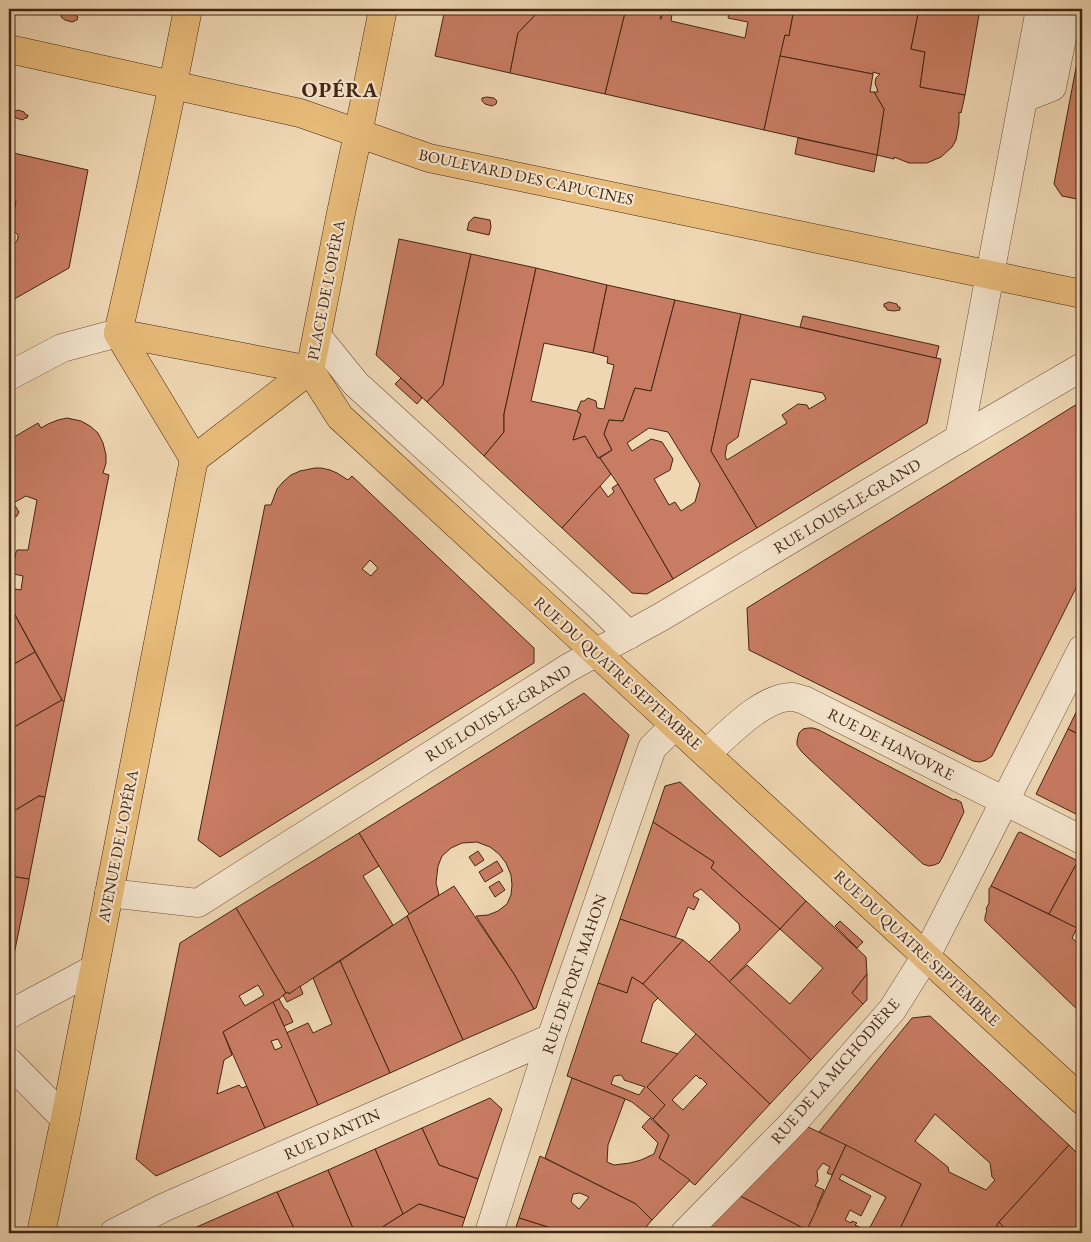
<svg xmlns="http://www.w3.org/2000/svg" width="1091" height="1242" viewBox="0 0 1091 1242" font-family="'EB Garamond',serif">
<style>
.building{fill:#c87c63;stroke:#442514;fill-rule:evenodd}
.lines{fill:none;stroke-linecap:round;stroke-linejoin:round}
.minor-casing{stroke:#6f523c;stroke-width:29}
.major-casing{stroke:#442514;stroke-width:29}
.minor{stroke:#f5e5ce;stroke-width:28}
.major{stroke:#e8bc7a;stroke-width:28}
.labels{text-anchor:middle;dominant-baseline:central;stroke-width:4.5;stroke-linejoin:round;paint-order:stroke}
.street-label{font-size:16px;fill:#442514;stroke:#f5e5ce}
.district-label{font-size:21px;font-weight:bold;letter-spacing:1px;fill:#442514;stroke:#f5e5ce}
</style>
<rect width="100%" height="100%" fill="#efd7b3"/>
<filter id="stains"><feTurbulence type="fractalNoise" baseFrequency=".004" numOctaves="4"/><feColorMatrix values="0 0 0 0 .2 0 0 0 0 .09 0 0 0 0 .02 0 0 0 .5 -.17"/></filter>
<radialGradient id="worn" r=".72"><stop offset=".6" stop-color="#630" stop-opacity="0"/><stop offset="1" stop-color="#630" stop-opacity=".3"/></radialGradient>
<g class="building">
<polygon points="445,9 541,9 518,33 510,73 435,56"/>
<polygon points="541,9 626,9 605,94 510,73 518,33"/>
<polygon points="626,9 662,9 660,19 661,19 663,13 664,12 672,14 671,21 745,38 748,22 728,18 730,9 794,9 789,36 785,35 764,130 605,94"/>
<polygon points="794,9 919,9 911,49 925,52 920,87 965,95 961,113 959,112 959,124 956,140 952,147 941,157 927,163 909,163 894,157 894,159 877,155 884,109 874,92 878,92 875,83 876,78 880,74 873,72 873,74 780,56 785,35 789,36"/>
<polygon points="919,9 980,9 965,95 920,87 925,52 911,49"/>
<polygon points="67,12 74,14 78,17 77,20 72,22 65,20 61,17 62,13"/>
<polygon points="1082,36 1082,200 1062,196 1054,184"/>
<polygon points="780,56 873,74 870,92 874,92 884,109 877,155 764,130"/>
<polygon points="487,97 494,98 497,101 496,104 492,106 485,104 482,101 482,98"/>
<polygon points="18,110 24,112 26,115 28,115 27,118 25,118 23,120 16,118 14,115 12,115 13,112"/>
<polygon points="798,138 877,155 874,172 795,154"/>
<polygon points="9,152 88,170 69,268 9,302 9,243 14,244 17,241 18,238 18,235 12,229 10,217 14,212 16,201 9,199"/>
<polygon points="474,217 490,220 491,227 489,235 467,230 469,222"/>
<polygon points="399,239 471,254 443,385 427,402 376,355"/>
<polygon points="471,254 536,268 504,414 504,432 484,456 427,402 443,385"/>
<polygon points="536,268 607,285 593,353 544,343 531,401 577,411 581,414 573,440 585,436 598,458 600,458 611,474 562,528 484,456 504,432 504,414"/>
<polygon points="607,285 675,300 651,391 635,388 623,421 609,420 604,434 612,450 598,458 585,436 573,440 581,414 577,411 581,401 584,401 588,398 596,401 597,408 604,409 614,365 607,363 608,357 593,353"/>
<path d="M675,300L741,314L711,451L757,528L673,579L618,484L600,458L612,450L604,434L609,420L623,421L635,388L651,391ZM649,428L668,432L700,484L695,502L681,511L675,502L669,505L654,479L670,470L673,459L662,442L651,439L632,451L627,443Z"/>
<polygon points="889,302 897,304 898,307 900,307 900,310 894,311 887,310 886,307 884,307 884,304"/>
<path d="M741,314L941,359L927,423L757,528L711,451ZM751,379L823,393L826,399L809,409L807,405L798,404L782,415L787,423L727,460L725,456L727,445L738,437Z"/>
<polygon points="803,316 939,346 936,358 800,327"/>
<polygon points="401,378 422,398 417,404 395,384"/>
<polygon points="1082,401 1082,576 992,756 986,760 980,762 973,761 749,650 747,608"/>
<polygon points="67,418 81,421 90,426 98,433 103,443 106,455 106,463 103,473 109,475 64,702 62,700 9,604 9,593 15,589 21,590 23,576 14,574 12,571 13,567 16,552 17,550 28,550 37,500 26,496 15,502 14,504 19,512 17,516 9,521 9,440 38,423 41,428 48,424 58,420"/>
<path d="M315,468H321L330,470L337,473L348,480L352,476L534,648V663L220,857L198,840L265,505H271L277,489L283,482L291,475L300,471ZM370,560L378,568L371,576L362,569Z"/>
<polygon points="618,484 673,579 647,594 632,593 562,528 600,486 608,497 614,492 612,488"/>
<polygon points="9,604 35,652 9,667"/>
<polygon points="35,652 62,700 9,730 9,667"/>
<polygon points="584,693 629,735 541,993 536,1008 534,1009 514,974 476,916 488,915 498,911 507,904 511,895 512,885 511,875 506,863 499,854 490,847 477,842 462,843 451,848 442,856 438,866 436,883 439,895 409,914 379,866 359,833"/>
<polygon points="62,700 64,702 45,797 39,796 9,814 9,730"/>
<polygon points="1082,700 1082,736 1068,729"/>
<polygon points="808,728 813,728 819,730 954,800 955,799 961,802 964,812 942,858 939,863 934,865 929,866 923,864 808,758 801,751 797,745 797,741 799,733 803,729"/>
<polygon points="1068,729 1082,736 1082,817 1036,794"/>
<polygon points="680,782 806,901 780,929 711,868 714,862 653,822 665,786"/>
<polygon points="39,796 45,797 29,879 9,876 9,814"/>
<polygon points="653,822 714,862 711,868 780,929 729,982 709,962 740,930 739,924 701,889 694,893 693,896 699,899 694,910 688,907 675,938 620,919"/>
<polygon points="1020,832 1078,861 1049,914 991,886 1018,833"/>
<polygon points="359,833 379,866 363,876 393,925 289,994 288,992 286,993 236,908"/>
<polygon points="478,851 484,860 475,866 469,857"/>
<polygon points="497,861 503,871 485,882 479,872"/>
<polygon points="1078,861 1082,863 1082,931 1049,914"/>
<polygon points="9,876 29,879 29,881 9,979"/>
<polygon points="499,881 505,890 495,897 489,887"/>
<polygon points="454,886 514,974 534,1009 463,1040 407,916 409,914"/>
<polygon points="991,886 1077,928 1072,938 1082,947 1082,1014 985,921 985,917 987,910 986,909 989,903 989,889"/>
<polygon points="806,901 866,957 867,974 852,993 863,1004 811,1060 729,982 747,965 790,1004 823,968 780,929"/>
<path d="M236,908L286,993L279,999L223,1032L232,1055L224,1060L217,1094L239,1085L242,1088L247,1086L265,1128L156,1176L136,1159L180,943ZM258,985L264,995L245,1006L239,996Z"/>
<polygon points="407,916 463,1040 390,1073 340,961"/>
<polygon points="620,919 683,940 643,984 632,977 627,993 598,983"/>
<polygon points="840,921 863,942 857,948 835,926"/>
<polygon points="683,940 709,962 811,1060 770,1104 643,984"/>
<polygon points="340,961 390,1073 318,1105 286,1033 308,1023 313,1033 332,1024 313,978"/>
<polygon points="867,974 867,1000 863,1004 852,993"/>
<path d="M632,977L643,984L658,998L653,1003L641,1042L678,1054L647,1087L665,1105L653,1119L632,1102L625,1099L567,1076L598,983L627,993ZM621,1075L624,1079V1080L645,1087L639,1095L611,1084L614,1076Z"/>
<polygon points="300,986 303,994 287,1002 283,995 288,992 289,994"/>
<polygon points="279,999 284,1008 288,1011 293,1022 284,1026 273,1002"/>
<path d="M273,1002L284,1026L318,1105L265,1128L223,1032ZM278,1039L282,1047L275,1050L271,1041Z"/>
<path d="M930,1016L1069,1145L999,1222L993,1233H898L921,1184L819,1132L912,1018ZM935,1114L990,1163L992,1177L995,1180L986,1190L949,1172L948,1167L915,1141Z"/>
<path d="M696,1034L770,1104L695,1185L659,1158L669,1135L653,1119L665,1105L647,1087ZM696,1075L700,1079L701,1078L707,1084L683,1110L672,1100Z"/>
<polygon points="572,1078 625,1099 608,1145 607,1162 614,1165 630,1163 641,1160 654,1154 658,1143 642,1127 650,1118 669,1135 659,1158 690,1180 652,1220 636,1204 545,1158"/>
<polygon points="490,1098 502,1109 478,1179 439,1165 422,1128"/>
<polygon points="806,1126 846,1145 832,1175 827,1173 830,1167 823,1163 817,1171 818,1181 815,1186 824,1190 817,1206 818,1207 807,1230 740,1196"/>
<polygon points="422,1128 439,1165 478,1179 465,1218 419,1204 403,1214 375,1149"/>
<path d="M846,1145L921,1184L898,1233H705L740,1196L807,1230ZM842,1174L886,1197L868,1231L855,1225L857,1223L852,1221L851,1223L845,1220L850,1210L861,1216L871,1196L839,1179Z"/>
<polygon points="1069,1145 1082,1158 1082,1233 1009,1233 999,1222"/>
<polygon points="375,1149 403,1214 373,1233 355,1233 328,1170"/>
<path d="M540,1156L636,1204L652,1220L641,1233H567L519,1218ZM580,1193L589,1197L579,1209L571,1202L573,1194Z"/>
<polygon points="328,1170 355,1233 296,1233 277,1192"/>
<polygon points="276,1192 277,1192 296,1233 190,1233 190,1230"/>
<polygon points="419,1204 465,1218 460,1233 373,1233"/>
<polygon points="519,1218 567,1233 514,1233"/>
<polygon points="999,1222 1009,1233 993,1233"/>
</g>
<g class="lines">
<defs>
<g id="minor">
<polyline points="1024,98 1052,87 1068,9"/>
<polyline points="317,336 356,384 598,605 629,635"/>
<polyline points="9,376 62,348 118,333"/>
<polyline points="959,439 1040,9"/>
<path d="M706,754C726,736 764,695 793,697C797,698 801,699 804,700L1082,840"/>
<polyline points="109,893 198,903 568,668 661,617 950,444 1082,367"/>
<polyline points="9,1015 23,1007 94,969"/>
<polyline points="9,1062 65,1119"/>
<polyline points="114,1233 165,1207 551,1038"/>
<polyline points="489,1233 551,1038 652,748 675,725"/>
<polyline points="685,1233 793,1123 892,1010 926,956 1082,649"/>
</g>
<g id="major">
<path d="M188,9C167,117 143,225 118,333L194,459"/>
<polyline points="9,49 300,113 429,158 1082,294"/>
<polyline points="118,333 310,370 340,417 1082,1100"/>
<polyline points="194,459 310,370 341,213 358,134 383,9"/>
<polyline points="41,1233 65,1119 194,459"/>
</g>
</defs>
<use href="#minor" class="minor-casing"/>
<use href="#major" class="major-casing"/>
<use href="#minor" class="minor"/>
<use href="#major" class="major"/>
</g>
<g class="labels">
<g class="street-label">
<text transform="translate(526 177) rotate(12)">BOULEVARD DES CAPUCINES</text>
<text transform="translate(326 290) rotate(-79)">PLACE DE L'OPÉRA</text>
<text transform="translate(847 506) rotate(-31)">RUE LOUIS-LE-GRAND</text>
<text transform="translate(618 673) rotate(42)">RUE DU QUATRE SEPTEMBRE</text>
<text transform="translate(498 713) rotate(-32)">RUE LOUIS-LE-GRAND</text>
<text transform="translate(891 744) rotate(27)">RUE DE HANOVRE</text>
<text transform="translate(118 846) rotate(-79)">AVENUE DE L'OPÉRA</text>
<text transform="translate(917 948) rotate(43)">RUE DU QUATRE SEPTEMBRE</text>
<text transform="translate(574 974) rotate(-71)">RUE DE PORT MAHON</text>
<text transform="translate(835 1071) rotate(-49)">RUE DE LA MICHODIÈRE</text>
<text transform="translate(332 1134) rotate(-24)">RUE D'ANTIN</text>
</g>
<g class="district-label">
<text x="340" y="89">OPÉRA</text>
</g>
</g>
<rect width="1091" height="1242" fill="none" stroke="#efd7b3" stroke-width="30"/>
<rect x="10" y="10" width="1071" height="1222" fill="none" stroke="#442514" stroke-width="2.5"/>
<rect x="15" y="15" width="1061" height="1212" fill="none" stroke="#442514"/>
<rect width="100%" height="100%" filter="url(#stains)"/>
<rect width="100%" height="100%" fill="url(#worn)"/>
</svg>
